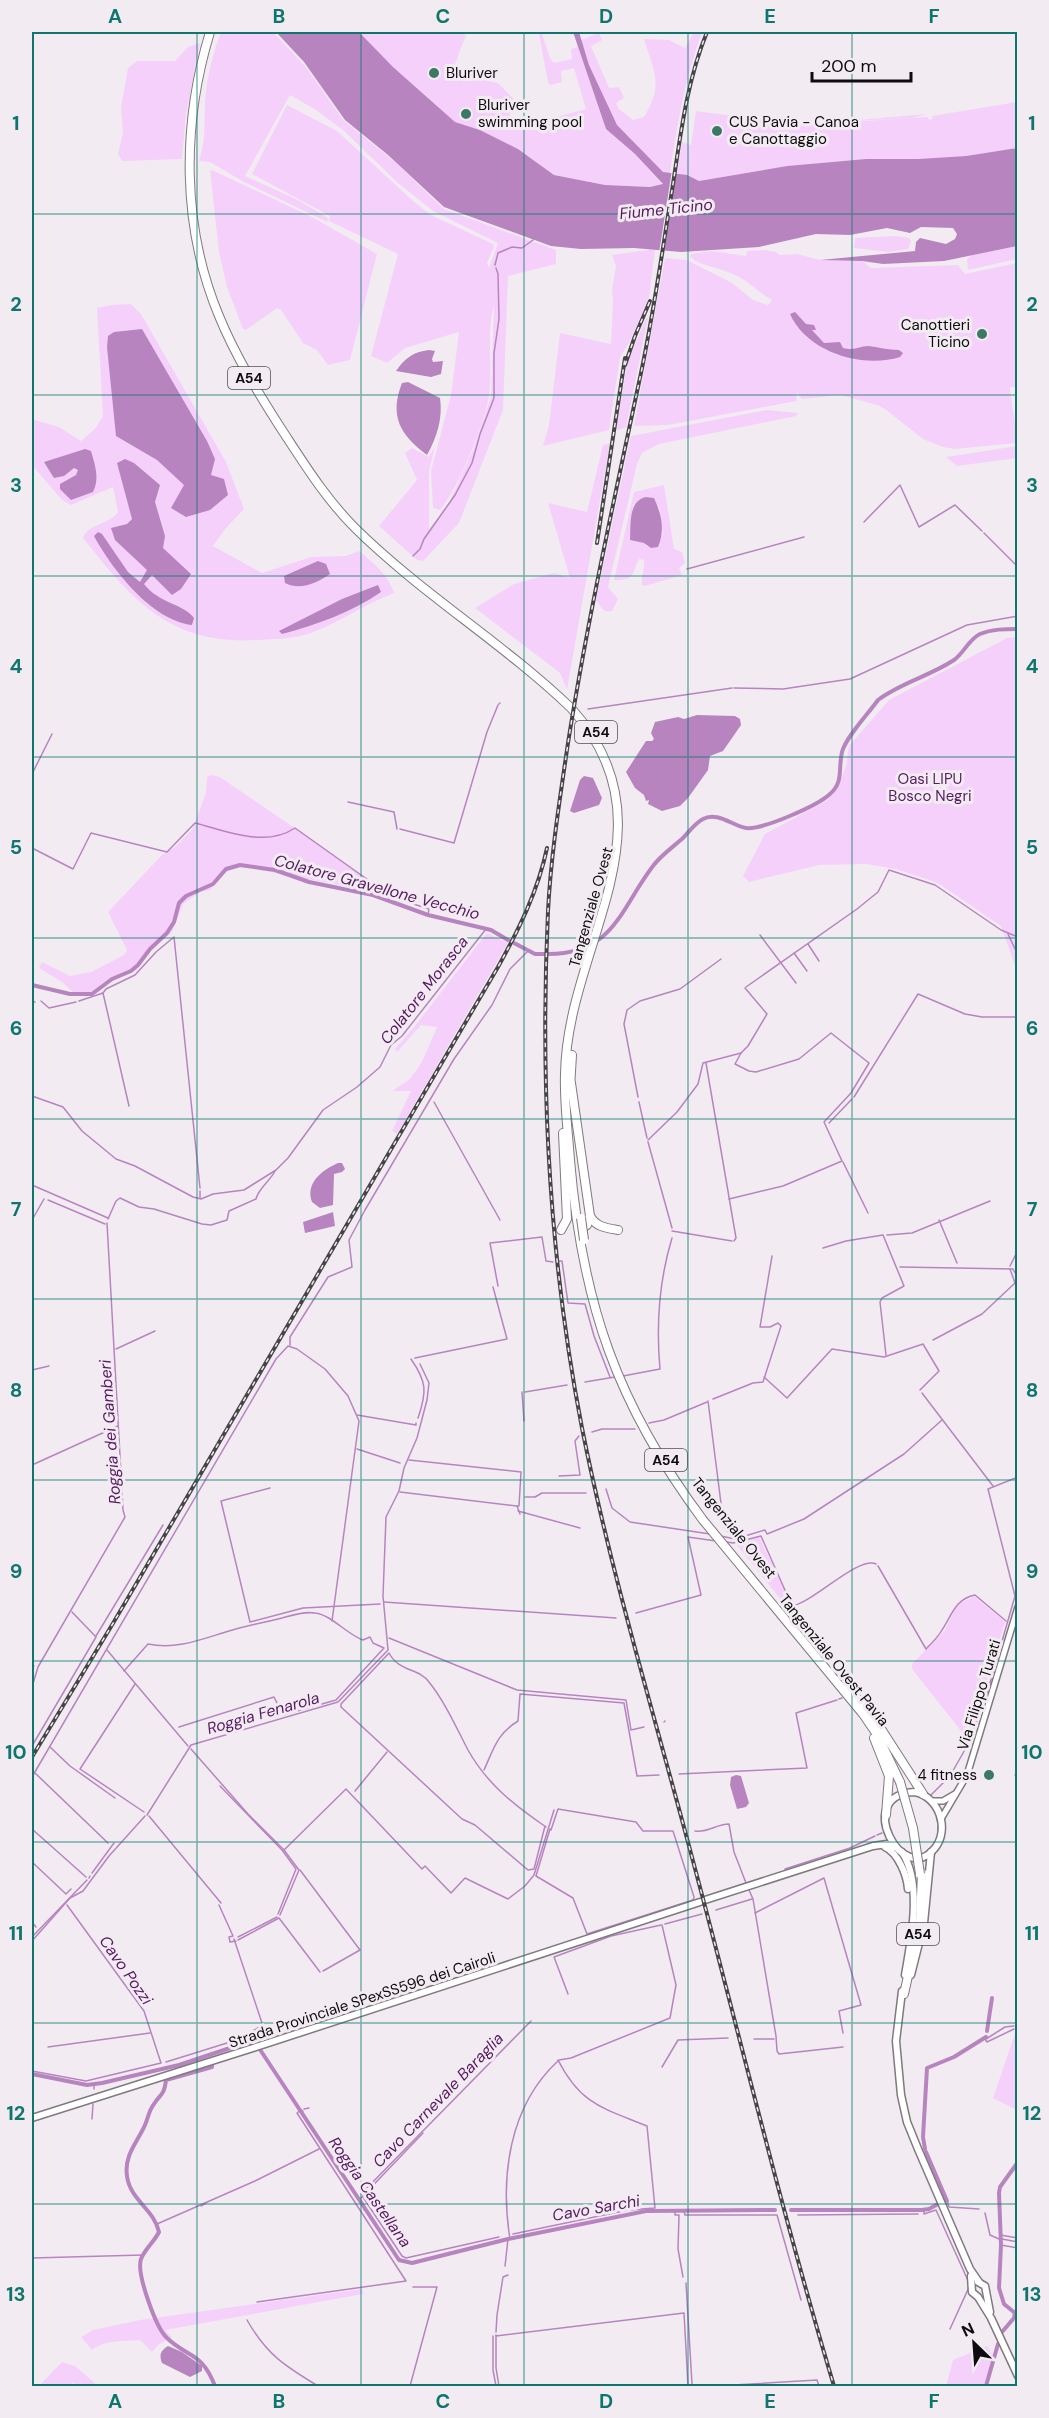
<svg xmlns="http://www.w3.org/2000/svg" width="1049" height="2418" viewBox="0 0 1049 2418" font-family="'DM Sans',sans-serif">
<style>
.green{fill:#f5d0fb;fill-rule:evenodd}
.water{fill:#b784c0}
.pier{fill:#f2ecf2}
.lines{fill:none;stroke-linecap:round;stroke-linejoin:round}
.stream{stroke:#b784c0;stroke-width:1.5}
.canal{stroke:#b784c0;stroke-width:4}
.secondary-casing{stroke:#807a80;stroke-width:8}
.primary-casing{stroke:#807a80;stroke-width:9}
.motorway-casing{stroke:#807a80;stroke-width:10}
.secondary{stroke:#fff;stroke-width:5}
.primary{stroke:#fff;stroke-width:6}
.motorway{stroke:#fff;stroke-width:8}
.rail-casing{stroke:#474447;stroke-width:4}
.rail{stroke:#f2ecf2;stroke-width:1.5;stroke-dasharray:4.5;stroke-linecap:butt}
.motorway-bridge-casing{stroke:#807a80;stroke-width:10;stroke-linecap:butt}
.motorway-bridge{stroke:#fff;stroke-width:8}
.grid{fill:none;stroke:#0f766e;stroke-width:1.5;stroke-opacity:0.55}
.poi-dot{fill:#3b7966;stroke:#f2ecf2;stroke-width:2}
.labels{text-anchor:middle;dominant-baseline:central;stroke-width:6;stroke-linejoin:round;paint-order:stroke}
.shield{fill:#f2ecf2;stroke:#524f52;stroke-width:1.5}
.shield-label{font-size:14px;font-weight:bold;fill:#0e0c0e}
.poi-label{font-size:15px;fill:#0e0c0e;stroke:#f2ecf2;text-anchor:start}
.park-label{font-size:15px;fill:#581a63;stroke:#f2ecf2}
.street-label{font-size:15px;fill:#0e0c0e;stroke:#f2ecf2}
.water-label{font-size:16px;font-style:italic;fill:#571962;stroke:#f2ecf2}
.neatline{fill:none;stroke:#0f766e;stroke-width:2}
.grid-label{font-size:20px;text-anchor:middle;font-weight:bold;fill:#0f766e}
</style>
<rect width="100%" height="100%" fill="#f2ecf2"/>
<g class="green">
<path d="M221,32H273L305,66L344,121L395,162L444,209L556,250V264L508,276L503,410L459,523L423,561L417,560L379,526L417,480L405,453L412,448L429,457L435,446L429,471V529L449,503L474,448L491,397L494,305C486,332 493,367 489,396C484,426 459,487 440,510L433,508L431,471L451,395L459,332L405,348L387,363L371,356L398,254L329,221L330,216L252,174L287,105L337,131L413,201L431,215L493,244L494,247L487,263L489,268L498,243L433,211L397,182L343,130L316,110L290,95L245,176L300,201L328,218L327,222L244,182L210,162L199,161C206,141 204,121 205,100C207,76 213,54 221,32Z"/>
<polygon points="359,32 459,32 466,35 455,64 478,79 498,83 515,100 507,122 534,130 537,122 586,109 574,68 561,71 562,82 550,85 548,82 539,34 542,34 550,58 554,63 572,59 571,49 578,47 606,129 635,154 663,185 650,187 605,185 554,175 518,149 480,130 455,122 393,67"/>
<path d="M694,32H702C685,79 677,124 670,173L663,172L617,126L589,65L581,40L599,33L602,40L591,46L609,88L619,87L624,98L616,103L619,109L633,120L644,117C664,85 654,72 644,39L669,40L685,48Z"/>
<polygon points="200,43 186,114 182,159 122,161 118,154 123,132 121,107 128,68 137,61 175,61 188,47"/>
<polygon points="1017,102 1017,148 966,156 918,159 866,159 787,166 699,181 677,173 682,142 691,145 696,111 801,125 911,118 835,122 927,114 912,118 928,117 929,120 932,119 932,116"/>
<polygon points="212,170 310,216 377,254 350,360 328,365 317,350 303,343 281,310 277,308 246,330 243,329 227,287 219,252 210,171"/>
<polygon points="897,236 909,238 911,241 908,249 888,252 854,248 855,238"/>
<polygon points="1017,246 1017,259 968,270 967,259 972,255"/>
<polygon points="655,249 649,297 629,343 620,357 609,430 543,446 549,425 560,333 611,344 613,302 612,289 616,266 612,255"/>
<path d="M765,250L776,252L780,255L797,254L820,260L862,261L871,268L958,265L965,274L1017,263V387H1010C1011,406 1017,424 1017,443L955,449L943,447L923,439L885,409L877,405L840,395L802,399L797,393L796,401L668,425L634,426L665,258L687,260L732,283L753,300L768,305L772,300C759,293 750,282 737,276C722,268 700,266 690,257L691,254L712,251L746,256L747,251Z"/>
<path d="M131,304L141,314L226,462L244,509L226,528L213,546L262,573L311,557L346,556L359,551C372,561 389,576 394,593C365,604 340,622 311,633C293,639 275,639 256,640C170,645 132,600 83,538C87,524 109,525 118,512L113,487L71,505L62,500L32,465V419L59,427L81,441L95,429L103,416L97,308L112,305Z"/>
<polygon points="646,318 648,318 626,427 619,430 616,429 627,364"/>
<path d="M767,410L798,413L796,416L659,444L642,453L637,464L608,587L618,599L612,611C603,613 601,607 596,600L631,436Z"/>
<polygon points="610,443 567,690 560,673 475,608 514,584 554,573 570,578 548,503 587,512 603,445"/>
<polygon points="1017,446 1017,458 957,466 946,457"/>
<path d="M664,485L674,549L682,552L685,563L679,568L682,575L645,586L642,585C641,577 645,569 644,560L639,559C631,574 636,580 614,580L634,492ZM654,498L660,510L663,534L651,548L644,543L630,540L633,505Z"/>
<polygon points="1017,637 1017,971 1001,926 938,883 896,869 866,864 819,865 749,882 743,876 765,834 828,800 837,789 846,766 849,746 889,700 1007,638"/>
<polygon points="212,775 220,777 382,888 382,894 376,897 340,885 259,870 248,864 226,872 210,890 200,892 183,904 172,932 152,949 136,968 97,990 83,994 73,992 62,982 39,968 42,962 70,976 91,972 124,955 127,950 108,912 163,854 175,847 192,830 206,793 207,777"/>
<path d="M487,933L508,943L397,1134L392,1131L411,1091H393C399,1085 407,1083 412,1076C423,1064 430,1043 437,1027L421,1025L397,1052L395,1049L415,1026Z"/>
<polygon points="759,1537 792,1606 786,1606 737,1545 739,1542"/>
<polygon points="974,1596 1005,1622 971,1731 968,1736 965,1736 912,1669 912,1664 945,1630 957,1605"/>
<polygon points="1017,2028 1018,2029 1017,2110 993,2098"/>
<path d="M362,2289L363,2294L165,2330L172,2337L158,2345L152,2352L140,2340C122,2342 106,2339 92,2350L81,2337L93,2330L140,2320Z"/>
<polygon points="987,2346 994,2357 985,2386 946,2386 953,2360"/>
<polygon points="62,2362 75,2366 98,2386 77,2386 73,2383 66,2386 39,2386"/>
</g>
<g class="water">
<polygon points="276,32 359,32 393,67 455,122 480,130 518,149 554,175 605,185 650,187 663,184 635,154 606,129 573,32 579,32 589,65 617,125 663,172 687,175 699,181 787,166 866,159 918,159 966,156 1017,148 1017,246 944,261 883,264 862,261 820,260 915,251 916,242 920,238 946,244 955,239 957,234 953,228 921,227 910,233 887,228 850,235 816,234 759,247 681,252 634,248 581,249 551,246 444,207 388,155 345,120 304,62"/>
<path d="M795,312L806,324L814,325L816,330H812L824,343L840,342L843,348C856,351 859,346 868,346C878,347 888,350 899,350L903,353L900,357C862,369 807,352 790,314Z"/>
<polygon points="142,329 207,441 215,459 211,475 224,479 228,495 210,510 186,517 171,508 184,485 157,460 116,436 107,347 108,336 114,332"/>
<path d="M429,350L435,351L432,359L433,362L443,361L441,374L431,377L396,371C405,358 413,352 429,350Z"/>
<path d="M408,382L440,398C443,418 437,437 427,455C400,435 389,416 402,383Z"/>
<path d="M85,449L91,451C95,465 100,479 93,492L71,500L60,489V484L76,475L78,470L74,468L64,476L54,478L44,462Z"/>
<path d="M125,459L134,463L160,485L155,502L165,536L163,548L191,574L181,589L172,595L152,575L144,584C158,603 184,604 194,618L192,625C151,620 112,569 94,536L98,532L102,534L128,572L140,582L147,570L115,540L111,528L127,524L132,519L117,463Z"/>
<path d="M646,497L654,498C662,515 665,530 658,547L651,548L644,543L630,540C631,524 628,501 646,497Z"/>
<path d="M318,561L326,564L330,574C317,583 300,591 285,583L284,576Z"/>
<path d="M378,585L381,592C352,612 316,625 282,634L279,631L342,599Z"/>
<polygon points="697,715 735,716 740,719 741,725 723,751 710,756 708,770 688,798 680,806 662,811 648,804 649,800 646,801 644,795 635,788 626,772 646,741 652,741 654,739 651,733 655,722 678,717 684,719"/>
<polygon points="584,776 593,778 602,798 599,805 574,813 570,811 580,780"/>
<path d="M338,1163H342L345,1169L342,1172L334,1174L333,1205L320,1208L312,1202C305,1183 322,1170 338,1163Z"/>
<polygon points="333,1212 335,1226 305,1233 303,1222"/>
<polygon points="736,1775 741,1776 749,1803 746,1807 737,1809 730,1785 731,1777"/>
<path d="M168,2346L182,2352L202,2366V2371L190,2377L162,2363C159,2355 160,2351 168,2346Z"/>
</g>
<polygon class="pier" points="672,170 676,170 664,254 659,253"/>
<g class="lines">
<g class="stream">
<polyline points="495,265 498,253 512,247 522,248 533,240"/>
<polyline points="864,522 900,485 919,527 955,505 982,531"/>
<polyline points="984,533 1018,567"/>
<polyline points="413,556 420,549 424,539 455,495 472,463 480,434 494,398 494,353 499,319 498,274 496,268"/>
<polyline points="687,569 804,537"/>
<polyline points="734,688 783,689 850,679 967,625 1018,616"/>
<polyline points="499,704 500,703"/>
<polyline points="588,709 732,688"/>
<polyline points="32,774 52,734"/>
<polyline points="348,802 394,812 397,829"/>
<polyline points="400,829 454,843 487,732 498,705"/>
<path d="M32,848L73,869L91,833L167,852L195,823C227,831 265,848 295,828L392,897L429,909L428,915"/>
<polyline points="1008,934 1018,955"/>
<polyline points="760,935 796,983"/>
<polyline points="808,944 819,961"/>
<polyline points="794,953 807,971"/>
<polyline points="746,987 857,909 878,892 889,870 935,885 1001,930 1018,937"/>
<polyline points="103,993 106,989 135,975 156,952 174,937 200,1188"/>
<polyline points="41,1001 49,1008 76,1002"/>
<polyline points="79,1001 103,993 129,1106"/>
<polyline points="32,1002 35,1002"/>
<polyline points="706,1063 736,1238 734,1241"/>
<polyline points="32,1096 63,1107 82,1131 116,1159 135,1166 193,1197 201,1199 213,1194 244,1190 276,1170 288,1158 323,1110 357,1087 380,1067 391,1045 402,1036 486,929"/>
<polyline points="638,1097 624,1024 627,1010 640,1001 680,989 721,959"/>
<polyline points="854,1097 918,994 965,1014 982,1017 1018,1017"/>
<polyline points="434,1102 500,1220"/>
<polyline points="639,1102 647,1138"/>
<polyline points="829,1123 852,1099"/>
<polyline points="648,1140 677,1112 698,1084 703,1063 741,1053 748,1046 767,1014 745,988"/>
<polyline points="648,1142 672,1228"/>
<polyline points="843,1162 868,1213"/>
<polyline points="32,1185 108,1218"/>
<polyline points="200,1191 200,1198"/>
<polyline points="729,1199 783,1186 842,1161 824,1122 851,1093 869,1063 831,1033 799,1059 756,1072 749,1071 735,1064 741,1053"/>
<polyline points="48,1200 105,1224"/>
<path d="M108,1219L116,1201L120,1198L139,1207L154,1209L202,1224L211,1225L227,1220L229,1211L256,1199C258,1189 270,1181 275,1171"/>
<polyline points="32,1220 44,1199"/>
<polyline points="939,1220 957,1263"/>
<polyline points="672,1231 732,1241"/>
<polyline points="887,1235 912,1233 990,1201"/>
<polyline points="823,1248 846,1241 883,1235 904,1286 882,1298 880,1302 886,1355"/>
<polyline points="559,1261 562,1261 568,1303 585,1304 594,1336 610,1377"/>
<polyline points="1010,1266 1017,1252"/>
<polyline points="900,1267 1013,1269 1018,1278"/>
<polyline points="498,1286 490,1243 542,1237 546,1261 553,1262"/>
<polyline points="933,1340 982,1314 1015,1283 1010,1269"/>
<polyline points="290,1345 290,1337 328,1277 352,1267 349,1240 365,1210 454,1059 492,1005 510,969 529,950"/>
<polyline points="116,1349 155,1331"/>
<polyline points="415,1358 507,1339 493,1287"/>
<path d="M411,1359C427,1382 427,1392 418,1418"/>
<polyline points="32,1370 49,1366"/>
<path d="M623,1376L660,1369C656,1325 659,1281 672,1238"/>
<polyline points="764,1377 787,1398 832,1349 884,1357 923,1344 939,1371 920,1390"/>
<polyline points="585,1382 615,1377"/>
<polyline points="522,1392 524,1421"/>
<polyline points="525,1392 567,1385"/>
<polyline points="922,1393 993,1486"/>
<polyline points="713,1399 753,1383 763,1382 781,1326 778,1323 770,1327 760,1327 772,1256"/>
<polyline points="708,1401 724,1527 734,1539"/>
<polyline points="357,1415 416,1425 416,1423"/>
<polyline points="649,1423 664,1420 707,1402"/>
<polyline points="592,1432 602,1429 635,1429"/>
<polyline points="357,1449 400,1463"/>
<polyline points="409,1460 521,1472 519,1506 517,1506 520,1514"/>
<polyline points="32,1465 118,1426"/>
<polyline points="559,1476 580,1475 575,1441 579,1436"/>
<polyline points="270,1488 221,1501 250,1622 303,1608 380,1604"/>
<polyline points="606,1489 612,1508 630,1522 710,1534"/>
<polyline points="400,1492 517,1506"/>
<polyline points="525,1497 535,1497 542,1493 586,1493"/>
<polyline points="518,1511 580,1528"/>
<polyline points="721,1536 735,1539 765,1530 767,1534 804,1519 904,1454 942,1420"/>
<path d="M727,1542L733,1543L761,1536L792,1606C814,1602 858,1556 876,1564"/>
<path d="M878,1566L926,1649C932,1643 938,1637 942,1630C952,1615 955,1599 975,1595L1006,1621"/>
<polyline points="384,1602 616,1618"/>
<polyline points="636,1613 701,1595 688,1537 716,1541"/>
<polyline points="96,1636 163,1525"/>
<polyline points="389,1638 517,1690 626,1700 631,1730 644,1727"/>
<polyline points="107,1650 188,1746"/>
<polyline points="32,1666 34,1666"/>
<path d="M124,1671L148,1644C177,1650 202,1639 229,1631C245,1626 262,1623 278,1619C290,1616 303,1611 315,1613C332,1615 346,1634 363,1640L370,1637L373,1643L384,1648L336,1700L283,1715L274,1697L179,1727"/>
<polyline points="135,1684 80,1769 144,1812"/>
<polyline points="32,1687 38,1667 125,1517 123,1510 107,1223"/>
<polyline points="859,1693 864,1692"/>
<polyline points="839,1699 842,1698"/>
<polyline points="664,1722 665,1721"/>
<polyline points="32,1746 96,1637 72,1612"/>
<polyline points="50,1747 70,1766 115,1798"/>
<polyline points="191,1749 248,1814 284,1850"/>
<path d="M484,1770C494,1748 497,1734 518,1721L520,1694L624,1703L637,1776L659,1775"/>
<polyline points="35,1773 108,1843"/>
<polyline points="679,1774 807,1768 796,1713 837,1700"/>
<polyline points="1015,1775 1018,1775"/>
<polyline points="32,1777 276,1359 288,1346 297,1349 325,1369 348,1396 359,1421 332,1621"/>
<polyline points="220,1786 282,1850 296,1869 278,1914"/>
<polyline points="355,1791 387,1752"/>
<polyline points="931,1795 950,1776 967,1746 986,1697 1015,1596 988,1489 1018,1477"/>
<polyline points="147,1815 191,1745 338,1702 388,1650 383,1596 386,1517 399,1491 404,1468 417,1438 427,1400 429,1383 420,1364"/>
<polyline points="149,1816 221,1903"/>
<path d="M545,1826L534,1869L528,1870L475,1825L462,1819L341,1707V1704L389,1653C399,1672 419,1668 429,1682C445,1702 456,1727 468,1750C487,1784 514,1805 546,1827"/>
<polyline points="32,1829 86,1877"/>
<polyline points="550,1829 536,1876 573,1898 587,1934 693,1900 694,1897 673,1831 643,1831 636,1822 558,1809 551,1830"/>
<path d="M695,1831C708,1833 716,1824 729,1824L734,1852L746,1883"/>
<polyline points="877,1835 882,1833"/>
<polyline points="32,1862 66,1894 71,1889"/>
<polyline points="785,1869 850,1848 875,1836"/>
<polyline points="300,1870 360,1950 323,1971"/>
<polyline points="92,1873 114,1843"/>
<polyline points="89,1878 90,1876"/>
<polyline points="749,1890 753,1899 776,2036 777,2051 779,2054 843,2047"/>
<polyline points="219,1905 233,1936 229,1937 230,1942 236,1941"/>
<polyline points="716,1910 752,1899"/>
<polyline points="755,1913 824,1878 861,2005 839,2011 843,2033"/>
<polyline points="280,1915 299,1870 284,1850 346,1789 422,1869 425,1866 451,1893 465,1878 508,1899 525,1886 534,1875 554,1810"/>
<polyline points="32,1922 36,1927"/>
<polyline points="665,1924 702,1914"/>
<polyline points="32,1937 87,1880"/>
<polyline points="238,1937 277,1917"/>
<path d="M234,1939L262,2023C257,2033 245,2031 237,2038L238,2041"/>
<polyline points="238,1940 279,1918 320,1972"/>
<polyline points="32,1941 70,1898 83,1891 109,1856 145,1816"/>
<polyline points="568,1994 554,1957 611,1936 661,1925"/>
<polyline points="754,2039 774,2039"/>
<polyline points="985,2039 987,2042 1014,2029"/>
<polyline points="986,2039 1005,2027 1014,2026"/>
<polyline points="238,2043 239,2045"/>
<polyline points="48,2047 150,2033"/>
<polyline points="559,2060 571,2058 670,2018 676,1985 662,1925"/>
<polyline points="166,2062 227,2043"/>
<polyline points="662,2067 678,2040 728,2038"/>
<polyline points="32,2071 86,2081 161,2063 144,2011 67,1905"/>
<polyline points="94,2089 94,2085"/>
<polyline points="304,2109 309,2108"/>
<polyline points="301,2112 303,2111"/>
<polyline points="92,2119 93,2104"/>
<polyline points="361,2194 531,2021"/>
<polyline points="363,2197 402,2256 406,2258 499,2237"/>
<polyline points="359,2200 423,2133"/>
<polyline points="947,2201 949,2207 979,2209"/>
<polyline points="201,2206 206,2203"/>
<polyline points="924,2209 924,2214 936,2210 970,2285 950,2329"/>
<polyline points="364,2210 365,2210"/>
<polyline points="675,2211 675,2215 679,2215 678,2249 683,2277"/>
<polyline points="684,2211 685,2215 777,2215 801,2300"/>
<polyline points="985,2213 990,2235 999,2239"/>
<polyline points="798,2215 918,2214"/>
<polyline points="157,2224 255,2181 319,2149"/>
<path d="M513,2234L628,2210L655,2208L647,2126C603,2108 581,2105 558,2060"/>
<polyline points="1000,2235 1018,2238"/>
<path d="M510,2239C500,2177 509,2106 558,2061"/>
<polyline points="1002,2239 1018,2242"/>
<polyline points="1001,2245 1018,2248"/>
<polyline points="32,2258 143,2255"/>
<polyline points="505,2266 508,2239"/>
<polyline points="686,2283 692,2384"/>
<polyline points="257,2302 406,2281 297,2113 301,2110"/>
<path d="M247,2320C267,2355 285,2366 318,2386"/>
<polyline points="496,2332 497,2315 503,2277 508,2275"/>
<polyline points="496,2335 496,2368 499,2386"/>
<polyline points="493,2336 493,2370 496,2386"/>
<polyline points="496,2336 684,2313 688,2386"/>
<polyline points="410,2386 437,2287 413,2287"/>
<polyline points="717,2386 817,2380 819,2386"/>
</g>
<g class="canal">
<polyline points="514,943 535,954 545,954"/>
<path d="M548,954C614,954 620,909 653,866C661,855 673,847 683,838C689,832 695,823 703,819C717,811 733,826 746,828C762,830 817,806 830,794C844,782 838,768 842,752C846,737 868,714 878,700C900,683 930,676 954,660C964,653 969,639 980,634C992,629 1005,629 1018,629"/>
<polyline points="32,985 70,994 92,994 112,979 131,971 138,965 150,949 167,933 174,922 179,903 186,896 213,884 226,869 240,865 275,870 309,882 373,895 428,915 491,930 508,940"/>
<polyline points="987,2031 992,1998"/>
<path d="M212,2064V2067L166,2080C164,2096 161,2093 154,2104C149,2110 148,2118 145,2125C137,2143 124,2155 127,2176C130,2200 154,2209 159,2232C154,2242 145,2249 141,2259C136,2273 156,2328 167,2338C188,2358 202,2352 215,2386"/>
<polyline points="32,2074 87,2085 102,2083 179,2065 239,2045 255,2042 399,2260 412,2263 508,2239 646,2211 775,2210"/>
<polyline points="925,2149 923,2137 927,2068 954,2057 986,2037"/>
<polyline points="926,2152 947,2201 944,2202"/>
<polyline points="791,2210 922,2210 929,2209 938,2204"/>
<polyline points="1002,2332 1014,2318 1015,2313 1004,2304 999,2288 1001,2245 999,2193 1000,2187 1018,2162"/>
<polyline points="986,2386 998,2344"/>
</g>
<defs>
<g id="secondary">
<polyline points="931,1801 943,1801 955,1794"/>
<polyline points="941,1819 967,1775 1018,1607"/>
</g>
<g id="primary">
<path d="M915,1792C939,1797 950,1829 935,1848C903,1889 852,1794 915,1792Z"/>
<path d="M885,1847C898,1853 907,1875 908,1889"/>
<path d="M902,1852C923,1884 911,1940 905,1975"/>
<polyline points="705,1900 873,1846 887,1844 894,1847"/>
<polyline points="911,1975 924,1923 931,1852"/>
<polyline points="902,1991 896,2041 901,2095 907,2122 918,2149 970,2269 979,2282"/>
<polyline points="32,2118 253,2048 700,1902"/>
<polyline points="971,2276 972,2292 978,2297 991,2318 1018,2376"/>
<polyline points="978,2282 985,2286 990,2312"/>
</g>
<g id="motorway">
<path d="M210,32C182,124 181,225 219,316C235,355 257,391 280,427C303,462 325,498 355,528C422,594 503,643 571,708C679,827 567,944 565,1074C564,1103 568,1132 570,1160C582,1303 617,1405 703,1520L863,1714L878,1736L900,1782"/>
<polyline points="571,1083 590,1216 587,1225 581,1229"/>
<polyline points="570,1088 572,1055"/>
<path d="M590,1216C596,1227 606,1228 618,1230"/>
<polyline points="561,1230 567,1219 563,1133"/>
<polyline points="848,1688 874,1718 923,1794"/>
<polyline points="874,1738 889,1776 886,1815"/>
<polyline points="904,1994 920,1922 922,1873"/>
</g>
</defs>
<use href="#secondary" class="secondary-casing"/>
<use href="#primary" class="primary-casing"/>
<use href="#motorway" class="motorway-casing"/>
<use href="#secondary" class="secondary"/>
<use href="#primary" class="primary"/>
<use href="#motorway" class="motorway"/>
<defs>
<g id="rail">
<path d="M707,32C687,81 681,132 673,184C662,252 653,320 638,387C613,505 587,623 568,743C560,798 551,854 548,911C540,1083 549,1258 582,1428C611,1574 655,1717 693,1861C740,2037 782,2213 834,2386"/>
<polyline points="625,365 635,336 650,301"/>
<polyline points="597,543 625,358"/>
<path d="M32,1757L112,1625L498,967C519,929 538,891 547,848"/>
</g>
</defs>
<use href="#rail" class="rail-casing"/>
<use href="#rail" class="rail"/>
<defs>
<g id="motorway-bridge">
<polyline points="581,1218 584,1240"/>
<polyline points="900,1782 913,1828 920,1874"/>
</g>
</defs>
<use href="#motorway-bridge" class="motorway-bridge-casing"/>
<use href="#motorway-bridge" class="motorway-bridge"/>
</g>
<path class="grid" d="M197,32V2386M361,32V2386M524,32V2386M688,32V2386M852,32V2386M32,214H1018M32,395H1018M32,576H1018M32,757H1018M32,938H1018M32,1119H1018M32,1299H1018M32,1480H1018M32,1661H1018M32,1842H1018M32,2023H1018M32,2204H1018"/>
<g class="poi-dot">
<circle cx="434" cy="73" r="6"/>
<circle cx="466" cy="114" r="6"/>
<circle cx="717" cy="131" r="6"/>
<circle cx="982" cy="334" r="6"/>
<circle cx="989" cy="1775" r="6"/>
</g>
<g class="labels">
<g class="shield">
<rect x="228" y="367" width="42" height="22" rx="4.5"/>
<rect x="575" y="721" width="42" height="22" rx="4.5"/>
<rect x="645" y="1449" width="42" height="22" rx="4.5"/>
<rect x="897" y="1923" width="42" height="22" rx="4.5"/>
</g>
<g class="shield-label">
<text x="249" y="378">A54</text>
<text x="596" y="732">A54</text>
<text x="666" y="1460">A54</text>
<text x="918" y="1934">A54</text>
</g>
<g class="poi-label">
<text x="446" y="73">Bluriver</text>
<text x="478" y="105">Bluriver<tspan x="478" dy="17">swimming pool</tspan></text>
<text x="729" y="122">CUS Pavia - Canoa<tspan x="729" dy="17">e Canottaggio</tspan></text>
<text x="970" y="325" text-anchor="end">Canottieri<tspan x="970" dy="17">Ticino</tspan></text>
<text x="977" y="1775" text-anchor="end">4 fitness</text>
</g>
<g class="park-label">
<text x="930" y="779">Oasi LIPU<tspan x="930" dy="17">Bosco Negri</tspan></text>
</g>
<g class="street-label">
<text transform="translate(591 907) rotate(-74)">Tangenziale Ovest</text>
<text transform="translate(734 1528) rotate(51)">Tangenziale Ovest</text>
<text transform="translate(834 1660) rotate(51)">Tangenziale Ovest Pavia</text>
<text transform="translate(979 1695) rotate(-73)">Via Filippo Turati</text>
<text transform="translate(362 2000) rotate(-18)">Strada Provinciale SPexSS596 dei Cairoli</text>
</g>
<g class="water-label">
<text transform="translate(666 209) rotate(-6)">Fiume Ticino</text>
<text transform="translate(377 887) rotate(15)">Colatore Gravellone Vecchio</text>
<text transform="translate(424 990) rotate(-52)">Colatore Morasca</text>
<text transform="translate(110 1432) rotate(-94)">Roggia dei Gamberi</text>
<text transform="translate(263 1713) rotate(-16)">Roggia Fenarola</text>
<text transform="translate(126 1970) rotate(55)">Cavo Pozzi</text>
<text transform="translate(438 2100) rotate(-46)">Cavo Carnevale Baraglia</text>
<text transform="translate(370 2192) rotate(55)">Roggia Castellana</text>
<text transform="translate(596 2208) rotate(-10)">Cavo Sarchi</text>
</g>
</g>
<rect width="1049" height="2418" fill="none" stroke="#f2ecf2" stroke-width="66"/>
<g transform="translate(974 2343) rotate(335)" stroke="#f2ecf2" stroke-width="4.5" paint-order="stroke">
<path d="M0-4.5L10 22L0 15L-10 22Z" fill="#0e0c0e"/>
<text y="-9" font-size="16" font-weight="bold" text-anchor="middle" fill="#0e0c0e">N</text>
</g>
<path d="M812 72v9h99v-9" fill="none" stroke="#0e0c0e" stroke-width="3"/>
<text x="821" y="72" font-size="18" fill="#0e0c0e" stroke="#f2ecf2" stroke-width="4.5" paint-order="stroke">200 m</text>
<rect x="33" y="33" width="983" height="2352" class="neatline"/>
<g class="grid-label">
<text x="115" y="23">A</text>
<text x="279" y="23">B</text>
<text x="443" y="23">C</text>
<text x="606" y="23">D</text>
<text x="770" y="23">E</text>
<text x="934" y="23">F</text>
<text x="16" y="130">1</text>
<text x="1032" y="130">1</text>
<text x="16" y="311">2</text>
<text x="1032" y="311">2</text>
<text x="16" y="492">3</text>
<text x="1032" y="492">3</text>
<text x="16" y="673">4</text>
<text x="1032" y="673">4</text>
<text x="16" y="854">5</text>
<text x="1032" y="854">5</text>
<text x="16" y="1035">6</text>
<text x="1032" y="1035">6</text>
<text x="16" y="1216">7</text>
<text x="1032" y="1216">7</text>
<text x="16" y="1397">8</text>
<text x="1032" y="1397">8</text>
<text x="16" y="1578">9</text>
<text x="1032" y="1578">9</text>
<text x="16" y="1759">10</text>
<text x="1032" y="1759">10</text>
<text x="16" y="1940">11</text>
<text x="1032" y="1940">11</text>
<text x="16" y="2120">12</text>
<text x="1032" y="2120">12</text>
<text x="16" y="2301">13</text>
<text x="1032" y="2301">13</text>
<text x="115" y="2408">A</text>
<text x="279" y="2408">B</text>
<text x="443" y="2408">C</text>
<text x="606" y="2408">D</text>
<text x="770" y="2408">E</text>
<text x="934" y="2408">F</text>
</g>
</svg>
